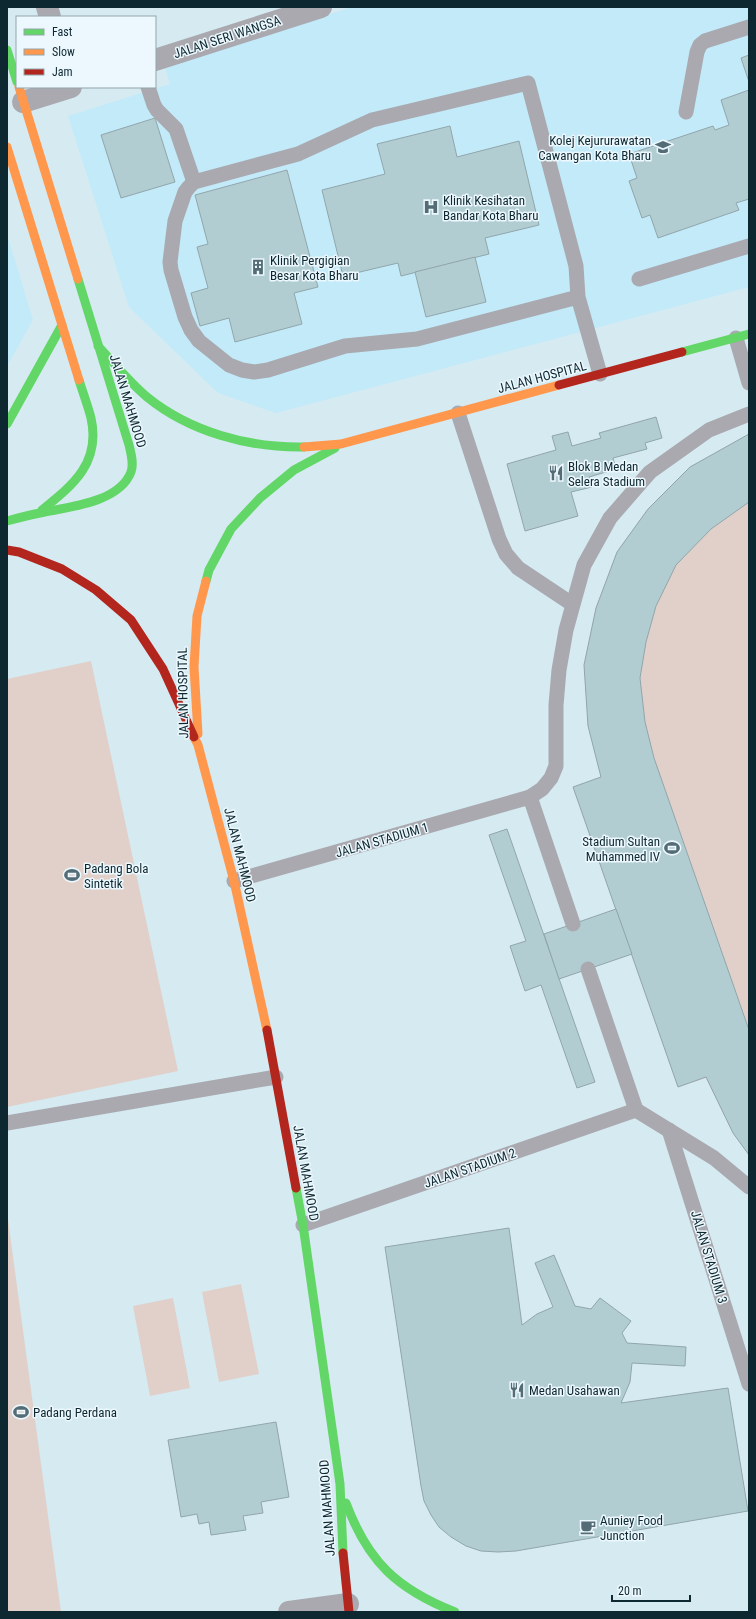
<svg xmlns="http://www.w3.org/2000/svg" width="756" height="1619" viewBox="0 0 756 1619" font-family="'Roboto Condensed',sans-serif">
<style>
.built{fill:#c2eaf9}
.green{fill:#e0d0c9}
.building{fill:#b2cdd2;stroke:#90a6ab}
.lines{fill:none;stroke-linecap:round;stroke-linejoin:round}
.lane{stroke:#a9a9af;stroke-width:15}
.street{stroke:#a9a9af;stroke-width:22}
.fast{stroke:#63d668;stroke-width:9}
.slow{stroke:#ff974d;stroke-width:9}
.jam{stroke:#b3261e;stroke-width:9}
.labels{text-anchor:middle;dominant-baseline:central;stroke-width:3;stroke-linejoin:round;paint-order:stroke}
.street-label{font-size:13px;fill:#0e2831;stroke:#ecf8fd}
.poi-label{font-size:13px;fill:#0e2831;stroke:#ecf8fd;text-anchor:start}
</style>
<rect width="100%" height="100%" fill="#d6eaf2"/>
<g class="built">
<polygon points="352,7 749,7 749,287 276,413 218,393 129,307 68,116 170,84 165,68"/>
<polygon points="7,234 33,320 7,366"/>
</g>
<g class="green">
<polygon points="749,434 749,1155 733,1133 706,1078 678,1087 573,787 601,777 584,665 596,608 617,552 648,509 690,467"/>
<polygon points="91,661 178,1071 7,1107 7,679"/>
<polygon points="7,1212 61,1612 7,1612"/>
<polygon points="241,1284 259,1374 219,1382 202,1292"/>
<polygon points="173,1298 190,1388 150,1396 133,1306"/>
</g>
<g class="building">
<polygon points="749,55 749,82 741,58"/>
<polygon points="749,90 749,199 736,203 739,210 658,238 650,215 642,218 629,181 637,178 629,154 713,126 715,130 729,125 721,100"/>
<polygon points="155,118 175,182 121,198 101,135"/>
<polygon points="450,126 457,157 519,141 539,225 485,238 489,254 401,276 398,263 343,276 322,190 385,174 377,144"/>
<polygon points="287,170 318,287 294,293 302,324 235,342 229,318 200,326 191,293 208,288 197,247 208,244 195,195"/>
<polygon points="475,257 486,302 426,317 415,272"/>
<polygon points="656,417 662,438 645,443 647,449 613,458 616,469 589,477 592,487 571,492 578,516 525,531 507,464 556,450 552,436 568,432 572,446 601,438 599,433"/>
<polygon points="749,434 749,502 711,529 676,565 656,606 646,642 640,678 645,722 654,758 749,1030 749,1155 733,1133 706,1077 678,1087 573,787 601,777 588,726 584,665 596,608 617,552 648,509 690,467"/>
<polygon points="507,829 595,1082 577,1088 541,985 525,991 510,946 526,941 489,835"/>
<polygon points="616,909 632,954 559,979 544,934"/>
<polygon points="509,1228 522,1325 537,1314 553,1307 535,1263 554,1255 575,1306 591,1309 600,1298 631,1321 622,1333 627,1343 686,1347 685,1366 632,1363 630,1382 621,1403 728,1388 748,1511 516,1551 498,1552 481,1551 466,1546 451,1537 439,1527 431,1515 424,1501 421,1486 385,1247"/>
<polygon points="276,1422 289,1497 261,1502 263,1513 243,1516 246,1530 211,1535 209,1522 199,1524 197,1514 181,1517 168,1440"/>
</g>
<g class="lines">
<g class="lane">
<polyline points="148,87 154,105 157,110 176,129 194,182"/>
<polyline points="686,112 697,52 700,45 705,41 749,27"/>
<polyline points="639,279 749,246"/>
<polyline points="578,297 417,339 345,346 268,370 254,372 242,370 229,365 199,341 191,330 185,317 171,270 170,262 175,221 185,192 189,187 194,182 298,154 372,120 528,83 576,266 578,297 600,374"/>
<polyline points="736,338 749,383"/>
<polyline points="458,413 499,539 506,554 518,568 572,604"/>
<polyline points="234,881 530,797"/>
<polyline points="573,924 530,797 542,789 551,778 556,766 556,705 559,670 566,630 584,565 610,518 650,472 709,430 749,414"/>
<polyline points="588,969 636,1110 714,1158 749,1187"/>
<polyline points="7,1123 276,1077"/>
<polyline points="669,1130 749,1384"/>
<polyline points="303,1225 636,1110"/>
</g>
<g class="street">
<polyline points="47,7 50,17"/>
<polyline points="155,60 321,7"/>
<polyline points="23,102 71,87"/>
<polyline points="289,1612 348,1604"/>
</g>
<g class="fast">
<polyline points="7,50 17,82"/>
<path d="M98,346C114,363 129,382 147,397C190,432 249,448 304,447"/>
<polyline points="682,352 749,334"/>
<polyline points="7,424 62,325"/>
<path d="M42,510C73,485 101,463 91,418C88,406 83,393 79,380"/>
<path d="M7,521C18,518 29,515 40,513C68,507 119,503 131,472C134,464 131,453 129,445L78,279"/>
<polyline points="206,581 209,570 231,529 260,498 294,470 335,448"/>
<polyline points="296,1188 303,1225 340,1484 343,1553"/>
<path d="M346,1503C368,1562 397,1589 455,1612"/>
</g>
<g class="slow">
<polyline points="19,87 78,279"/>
<polyline points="7,147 79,380"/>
<polyline points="304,447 341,444 559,385"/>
<polyline points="198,734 194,667 197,616 206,581"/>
<polyline points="194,737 198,745 234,881 267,1030"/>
</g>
<g class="jam">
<polyline points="559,385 682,352"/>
<polyline points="7,550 19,552 62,569 96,590 131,620 163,669 194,737"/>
<polyline points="267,1030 296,1188"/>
<polyline points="343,1553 349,1612"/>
</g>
</g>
<defs>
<symbol id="university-bare" viewBox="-9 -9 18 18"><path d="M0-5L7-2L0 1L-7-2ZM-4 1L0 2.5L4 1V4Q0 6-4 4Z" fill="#546c75" stroke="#ecf8fd" stroke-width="2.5" paint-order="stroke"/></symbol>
<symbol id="hospital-bare" viewBox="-9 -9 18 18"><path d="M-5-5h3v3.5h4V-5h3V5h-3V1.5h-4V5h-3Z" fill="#546c75" stroke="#ecf8fd" stroke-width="2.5" paint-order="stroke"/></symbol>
<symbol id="building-bare" viewBox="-9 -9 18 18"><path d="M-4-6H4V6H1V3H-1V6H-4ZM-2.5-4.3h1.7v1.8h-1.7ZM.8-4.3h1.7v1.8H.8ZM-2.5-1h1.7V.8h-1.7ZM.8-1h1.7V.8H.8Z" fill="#546c75" stroke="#ecf8fd" stroke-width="2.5" paint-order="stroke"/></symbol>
<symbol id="restaurant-bare" viewBox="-9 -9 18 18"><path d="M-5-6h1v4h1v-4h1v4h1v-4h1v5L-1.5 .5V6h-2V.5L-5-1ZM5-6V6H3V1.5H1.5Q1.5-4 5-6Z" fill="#546c75" stroke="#ecf8fd" stroke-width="2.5" paint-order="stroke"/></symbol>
<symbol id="stadium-bare" viewBox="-9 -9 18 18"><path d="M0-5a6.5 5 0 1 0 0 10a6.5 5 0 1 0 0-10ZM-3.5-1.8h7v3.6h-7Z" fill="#546c75" stroke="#ecf8fd" stroke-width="2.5" paint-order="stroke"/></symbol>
<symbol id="cafe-bare" viewBox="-9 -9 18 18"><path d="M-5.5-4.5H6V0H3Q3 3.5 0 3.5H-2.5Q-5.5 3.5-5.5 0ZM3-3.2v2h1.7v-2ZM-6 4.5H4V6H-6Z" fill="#546c75" stroke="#ecf8fd" stroke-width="2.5" paint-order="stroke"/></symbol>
</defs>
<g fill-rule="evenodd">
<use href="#university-bare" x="652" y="136" width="22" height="22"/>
<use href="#hospital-bare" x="420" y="196" width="22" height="22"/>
<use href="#building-bare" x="247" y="256" width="22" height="22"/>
<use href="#restaurant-bare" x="545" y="462" width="22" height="22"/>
<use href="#stadium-bare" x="661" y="837" width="22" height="22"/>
<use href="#stadium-bare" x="61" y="864" width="22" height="22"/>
<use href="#restaurant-bare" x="506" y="1379" width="22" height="22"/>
<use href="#stadium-bare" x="10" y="1401" width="22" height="22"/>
<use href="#cafe-bare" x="577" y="1516" width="22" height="22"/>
</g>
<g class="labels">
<g class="street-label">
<text transform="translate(227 37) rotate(-18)">JALAN SERI WANGSA</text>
<text transform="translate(542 377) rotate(-15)">JALAN HOSPITAL</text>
<text transform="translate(128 401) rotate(73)">JALAN MAHMOOD</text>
<text transform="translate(183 693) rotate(-91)">JALAN HOSPITAL</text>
<text transform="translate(382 840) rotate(-16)">JALAN STADIUM 1</text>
<text transform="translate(240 855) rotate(76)">JALAN MAHMOOD</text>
<text transform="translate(470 1168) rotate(-19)">JALAN STADIUM 2</text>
<text transform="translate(306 1173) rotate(80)">JALAN MAHMOOD</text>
<text transform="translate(709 1257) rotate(73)">JALAN STADIUM 3</text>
<text transform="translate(327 1508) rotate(-94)">JALAN MAHMOOD</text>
</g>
<g class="poi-label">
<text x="651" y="140" text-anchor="end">Kolej Kejururawatan<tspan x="651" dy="15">Cawangan Kota Bharu</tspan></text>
<text x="443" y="200">Klinik Kesihatan<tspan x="443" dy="15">Bandar Kota Bharu</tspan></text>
<text x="270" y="260">Klinik Pergigian<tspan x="270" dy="15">Besar Kota Bharu</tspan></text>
<text x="568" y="466">Blok B Medan<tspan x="568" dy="15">Selera Stadium</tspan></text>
<text x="660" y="841" text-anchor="end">Stadium Sultan<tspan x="660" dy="15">Muhammed IV</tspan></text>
<text x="84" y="868">Padang Bola<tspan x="84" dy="15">Sintetik</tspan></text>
<text x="529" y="1390">Medan Usahawan</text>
<text x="33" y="1412">Padang Perdana</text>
<text x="600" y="1520">Auniey Food<tspan x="600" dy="15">Junction</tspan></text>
</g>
</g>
<rect width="756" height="1619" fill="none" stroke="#0e2831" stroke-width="16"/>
<rect x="16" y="16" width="140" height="72" fill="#ecf8fd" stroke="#93a5ab"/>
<rect x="24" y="29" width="20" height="6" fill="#63d668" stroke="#93a5ab"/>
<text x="52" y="36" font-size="12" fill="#0e2831">Fast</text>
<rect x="24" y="49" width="20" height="6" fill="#ff974d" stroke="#93a5ab"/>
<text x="52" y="56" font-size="12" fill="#0e2831">Slow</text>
<rect x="24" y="69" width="20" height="6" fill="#b3261e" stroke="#93a5ab"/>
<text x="52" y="76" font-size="12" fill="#0e2831">Jam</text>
<path d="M612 1595v6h78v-6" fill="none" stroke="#0e2831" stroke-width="2"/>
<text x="618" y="1595" font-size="12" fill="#0e2831" stroke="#ecf8fd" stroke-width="3" paint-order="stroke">20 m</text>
</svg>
